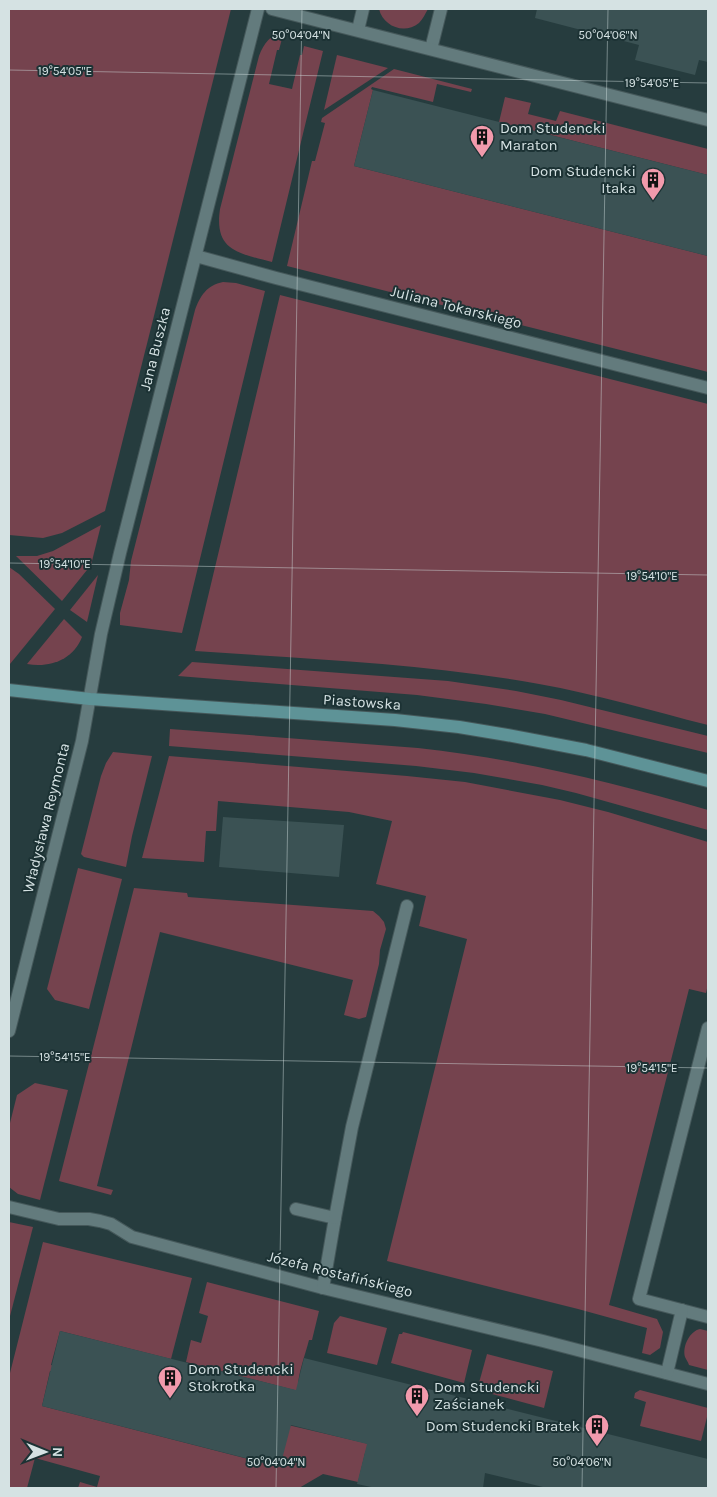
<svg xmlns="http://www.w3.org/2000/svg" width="717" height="1497" viewBox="0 0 717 1497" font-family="Karla,sans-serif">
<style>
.green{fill:#75434e}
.building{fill:#3b5254}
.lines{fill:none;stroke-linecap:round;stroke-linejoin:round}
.lane-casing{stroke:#45585a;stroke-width:14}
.street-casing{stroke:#45585a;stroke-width:14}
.secondary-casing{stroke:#45585a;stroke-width:14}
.lane{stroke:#637b7d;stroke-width:12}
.street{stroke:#637b7d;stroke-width:12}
.secondary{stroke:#5e9397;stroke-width:12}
.ticks{fill:none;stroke:#d5e2e3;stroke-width:1;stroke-opacity:0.45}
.labels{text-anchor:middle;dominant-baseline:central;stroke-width:4;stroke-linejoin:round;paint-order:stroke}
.poi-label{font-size:15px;fill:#d5e2e3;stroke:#1c3234;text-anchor:start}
.street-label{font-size:15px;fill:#d5e2e3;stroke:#1c3234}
.ticks-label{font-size:12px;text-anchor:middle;fill:#d5e2e3;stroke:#1c3234;stroke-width:4;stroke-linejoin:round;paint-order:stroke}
</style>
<rect width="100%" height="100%" fill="#263c3e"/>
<g class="green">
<polygon points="9,9 231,9 105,511 62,533 43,538 9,535"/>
<path d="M379,9H428C425,14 423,19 419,23C404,35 383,26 379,9Z"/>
<path d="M284,31L279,50H277L269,84L292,89L300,55H302L304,46L323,51L272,262C238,253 214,251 220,209L259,56C264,43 270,35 284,31Z"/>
<polygon points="337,55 388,68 324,110"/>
<polygon points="394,69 472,89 471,92 437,84 433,102 372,87 371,89 373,90 354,166 708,256 708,372 287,266 312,161 315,161 325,123 321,122 322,118"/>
<polygon points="505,97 531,103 528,114 556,121 560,111 708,149 708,175 499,122"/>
<path d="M223,282L236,283L265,291L182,633L120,625V613L129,580L131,561L195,310C200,296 207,285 223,282Z"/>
<path d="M280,295L708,404V725C652,711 596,694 539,684C425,663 309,659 195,651Z"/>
<polygon points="101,525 91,565 62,601 16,556 37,556 53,551"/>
<polygon points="9,567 19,574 55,609 10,664 9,664"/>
<polygon points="98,575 87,622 70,610"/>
<path d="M64,619L82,637C73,660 50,668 27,664Z"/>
<polygon points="192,662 448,681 516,691 561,700 708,736 708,753 545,714 486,704 417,695 178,676"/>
<path d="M170,729L418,748C517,759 613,782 708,810V830L576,793L542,785L474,773L416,766L169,746Z"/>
<polygon points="113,752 152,756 132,836 126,867 84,857 81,854 101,776 106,763"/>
<polygon points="169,756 407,776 465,782 560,800 608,812 708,842 708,984 706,993 689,989 609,1305 657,1319 663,1332 660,1348 650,1355 642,1353 647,1328 578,1309 387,1261 467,939 419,926 426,896 376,884 392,821 349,812 218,801 216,831 206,831 204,862 142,858"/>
<polygon points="78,868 122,879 89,1009 55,1000 47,989"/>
<polygon points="134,888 187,893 188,897 373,911 379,916 384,922 386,929 380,950 379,964 366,1017 359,1019 344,1015 353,980 160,932 97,1186 113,1190 111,1195 59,1181"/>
<polygon points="35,1083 68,1090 40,1200 18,1194 9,1187 9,1127 17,1095"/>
<polygon points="9,1222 33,1227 9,1320"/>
<polygon points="43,1242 192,1278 171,1359 60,1331 51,1365 54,1366 53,1372 50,1371 42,1406 279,1467 288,1425 369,1444 365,1453 358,1482 323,1474 299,1488 78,1488 80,1482 97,1487 100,1476 35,1458 27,1488 9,1488 9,1377"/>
<path d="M207,1282L319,1311L312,1340H309C305,1356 297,1375 298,1391L186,1362L191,1340L201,1343L208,1316L199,1313Z"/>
<polygon points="340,1316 387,1328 377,1365 327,1353 334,1323"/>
<path d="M700,1329L708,1331V1370L689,1365C688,1362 686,1359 685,1357C682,1346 690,1331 700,1329Z"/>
<polygon points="403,1332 472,1350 464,1383 391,1363 399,1334 402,1334"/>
<polygon points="487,1354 553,1371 544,1408 477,1390"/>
<polygon points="640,1390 708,1408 708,1413 701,1441 640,1426 646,1402 634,1398 635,1393"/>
</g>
<g class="building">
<polygon points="537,9 708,9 708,62 699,60 695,75 635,60 639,45 535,18"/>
<polygon points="373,90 708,175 708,256 354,166"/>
<polygon points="223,817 344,825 339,877 219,867"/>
<polygon points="60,1331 296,1390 304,1358 708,1459 708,1488 547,1488 485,1473 483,1488 376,1488 357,1484 367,1444 291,1425 280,1467 42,1406"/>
</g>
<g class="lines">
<defs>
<g id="lane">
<polyline points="358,30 363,9"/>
<polyline points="431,49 441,9"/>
</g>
<g id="street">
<polyline points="272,9 708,120"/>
<polyline points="196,256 276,278 708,388"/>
<polyline points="708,1028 639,1299 708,1317"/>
<polyline points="9,1031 82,741 101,634 120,553 258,9"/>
<polyline points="9,1207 59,1219 89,1219 100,1221 111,1224 132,1237 323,1288 543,1341 708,1384"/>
<polyline points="296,1209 335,1218 323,1288"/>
<polyline points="335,1218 352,1127 407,906"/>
<polyline points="667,1373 682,1310"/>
</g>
<polyline id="secondary" points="9,690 90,699 395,720 459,727 507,735 586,750 708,781"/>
</defs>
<use href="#lane" class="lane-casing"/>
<use href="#street" class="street-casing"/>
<use href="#secondary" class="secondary-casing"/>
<use href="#lane" class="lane"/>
<use href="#street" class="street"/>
<use href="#secondary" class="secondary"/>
</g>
<path class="ticks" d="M9,70L708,83M9,563L708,575M9,1056L708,1068M276,1488L302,9M582,1488L608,9"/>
<defs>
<symbol id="building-pin" viewBox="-11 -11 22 30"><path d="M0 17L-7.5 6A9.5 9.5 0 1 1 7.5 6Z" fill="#f29aac" stroke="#1c3234"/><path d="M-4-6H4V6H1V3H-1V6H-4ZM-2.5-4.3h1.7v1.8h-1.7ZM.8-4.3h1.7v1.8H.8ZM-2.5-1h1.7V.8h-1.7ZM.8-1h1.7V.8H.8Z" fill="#111"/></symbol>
</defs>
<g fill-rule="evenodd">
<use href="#building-pin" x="468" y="123" width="28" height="38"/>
<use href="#building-pin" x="639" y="166" width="28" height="38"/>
<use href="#building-pin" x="156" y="1364" width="28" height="38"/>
<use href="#building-pin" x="403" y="1382" width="28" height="38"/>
<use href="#building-pin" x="583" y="1412" width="28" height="38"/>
</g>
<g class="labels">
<g class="poi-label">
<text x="500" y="128">Dom Studencki<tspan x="500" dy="17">Maraton</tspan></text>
<text x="636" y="171" text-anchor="end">Dom Studencki<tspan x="636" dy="17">Itaka</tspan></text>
<text x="188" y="1369">Dom Studencki<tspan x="188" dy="17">Stokrotka</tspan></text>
<text x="434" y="1387">Dom Studencki<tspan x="434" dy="17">Zaścianek</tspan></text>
<text x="580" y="1426" text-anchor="end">Dom Studencki Bratek</text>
</g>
<g class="street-label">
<text transform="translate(456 307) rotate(14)">Juliana Tokarskiego</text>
<text transform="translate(155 349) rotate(-76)">Jana Buszka</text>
<text transform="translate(362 702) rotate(4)">Piastowska</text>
<text transform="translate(46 818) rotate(-76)">Władysława Reymonta</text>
<text transform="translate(340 1274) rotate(14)">Józefa Rostafińskiego</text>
</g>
</g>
<g class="ticks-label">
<text x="301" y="39">50°04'04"N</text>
<text x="608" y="39">50°04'06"N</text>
<text x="65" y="75">19°54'05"E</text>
<text x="652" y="87">19°54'05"E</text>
<text x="65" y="568">19°54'10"E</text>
<text x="652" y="580">19°54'10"E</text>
<text x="65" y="1061">19°54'15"E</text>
<text x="652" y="1072">19°54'15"E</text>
<text x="276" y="1466">50°04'04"N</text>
<text x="582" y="1466">50°04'06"N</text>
</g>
<rect width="717" height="1497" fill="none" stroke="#d5e2e3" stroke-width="20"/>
<g transform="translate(45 1452) rotate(91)" stroke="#1c3234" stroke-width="4" paint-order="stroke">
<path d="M0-4L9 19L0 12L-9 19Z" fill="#d5e2e3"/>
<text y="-8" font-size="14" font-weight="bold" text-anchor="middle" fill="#d5e2e3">N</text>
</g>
</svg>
